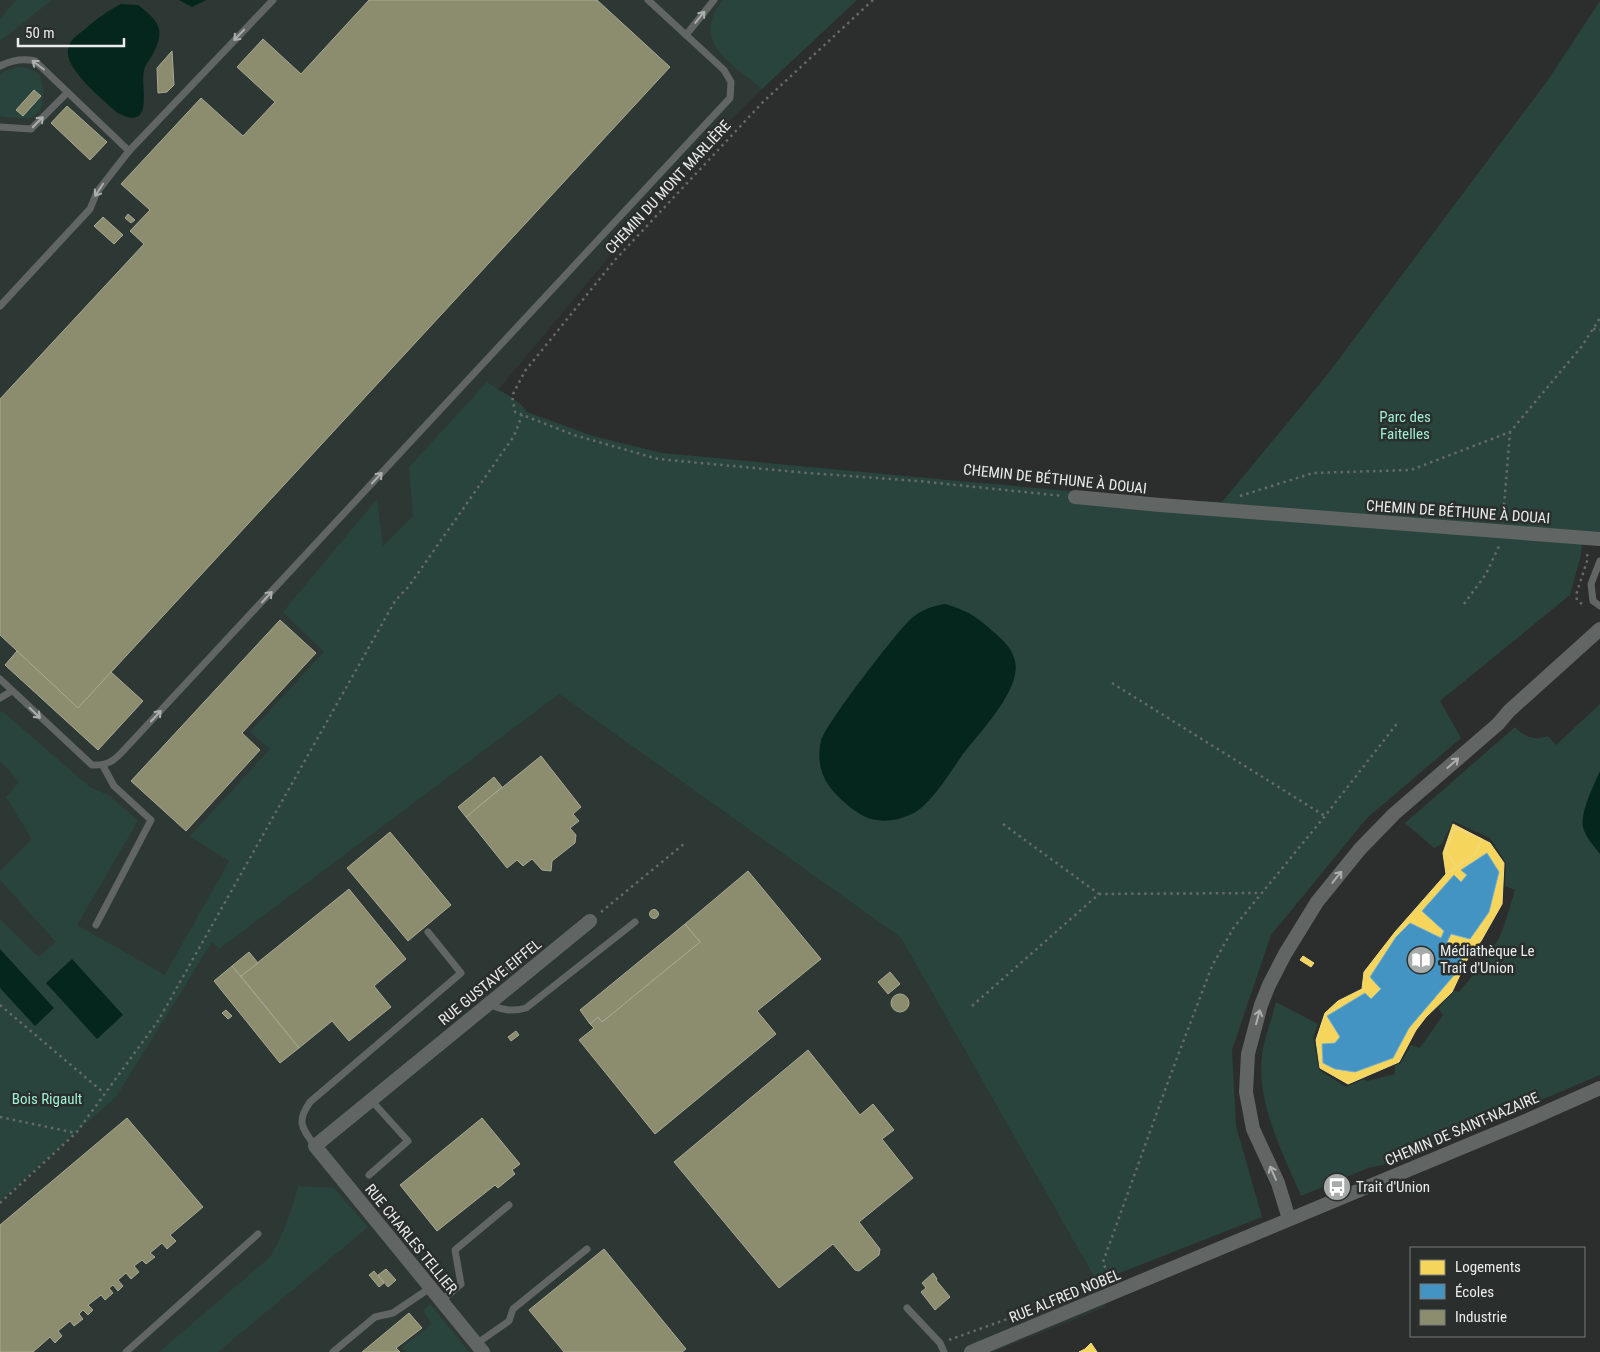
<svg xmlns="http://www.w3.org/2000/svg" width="1600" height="1352" viewBox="0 0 1600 1352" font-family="'Roboto Condensed',sans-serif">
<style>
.built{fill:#2d3834}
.green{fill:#29443c}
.water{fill:#04261d}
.homes{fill:#f6d55c;stroke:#f2dc87;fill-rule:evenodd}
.schools{fill:#4393c3;stroke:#75aecf}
.industry{fill:#8c8c6e;stroke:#a8a993}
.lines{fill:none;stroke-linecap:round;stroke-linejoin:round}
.path{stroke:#656968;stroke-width:2.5;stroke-dasharray:2.5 4;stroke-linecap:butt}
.lane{stroke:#616564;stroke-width:7}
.street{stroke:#616564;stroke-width:14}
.oneway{stroke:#acafae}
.labels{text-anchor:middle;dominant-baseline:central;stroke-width:5;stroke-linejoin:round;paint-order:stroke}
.street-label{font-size:15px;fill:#e9ecea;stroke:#2a2f2d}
.park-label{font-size:15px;fill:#9eefd5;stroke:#2a2f2d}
.poi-label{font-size:15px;fill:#e9ecea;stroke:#2a2f2d;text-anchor:start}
</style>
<rect width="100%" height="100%" fill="#2b2e2d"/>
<polygon class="built" points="0,0 857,0 773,78 688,162 498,390 395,577 901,938 1097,1282 1106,1307 994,1352 0,1352 0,1201 116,1097 0,994"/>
<g class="green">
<polygon points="16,0 52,0 0,41 0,19"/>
<path d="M723,0H857L762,89C732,63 689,42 723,0Z"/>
<path d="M1600,1V532L1583,531L1581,555L1570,595L1440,701L1461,738L1367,818L1271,935L1232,1050L1236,1126L1262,1217L1097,1282L901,938L559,694L219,949L212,942L116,1097L0,1201V919L39,957L56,942L0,880V871L32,839L6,797L19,782L0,761V712L2,711L90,787L110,796L138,821L77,925L165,975L229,861L190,836L270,749L250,732L324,652L283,612L377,499L383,546L413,516L409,467L487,382C500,392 518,398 527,412L593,436L662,453L959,481L1159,499L1222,502L1327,375L1548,80Z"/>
<path d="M18,67L28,68L39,74C45,86 47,116 28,118C19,119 9,117 0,116V75L5,71Z"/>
<path d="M1600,704V1075L1392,1163L1368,1168L1301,1196C1283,1153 1256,1103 1262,1055C1264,1038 1272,1019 1276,1002L1318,1024L1313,1037L1319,1070L1346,1087L1364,1079L1367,1081L1395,1074V1065L1400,1064L1411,1045L1420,1048L1443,1015L1438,1008L1454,991L1459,992C1473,975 1488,958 1499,938C1506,923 1510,906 1515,890L1505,886L1506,863L1490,838L1453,821L1442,844L1434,848L1405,823L1515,727C1524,737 1535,741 1548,736L1556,745Z"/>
<path d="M298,1186L334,1188L368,1227L218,1352H159L270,1257C284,1234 291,1212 298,1186Z"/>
<polygon points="430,1304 469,1352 406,1352 402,1347 432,1324 423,1311"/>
</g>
<g class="water">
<polygon points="179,0 206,0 192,7"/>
<path d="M121,4L138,5C160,22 166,30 152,56C149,60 145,66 144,70C140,87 156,134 116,112C103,99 64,69 68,49C69,40 79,34 85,29C97,19 107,11 121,4Z"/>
<path d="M945,604C969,611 977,617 996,634C1005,642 1012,649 1015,661C1022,689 979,733 963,754C951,771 930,806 912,814C892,823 872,824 854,810C830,792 814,773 821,741C824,726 900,627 913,617C923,609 933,606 945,604Z"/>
<path d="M1600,771V854C1594,846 1585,837 1583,827C1580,812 1594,785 1600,771Z"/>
<polygon points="0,949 54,1008 35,1026 0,988"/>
<polygon points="72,959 123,1015 97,1039 46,983"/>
</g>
<g class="homes">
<polygon points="1453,824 1482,839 1455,828 1446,851 1457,867 1446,874 1443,853"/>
<polygon points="1455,828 1482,839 1475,854 1457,867 1446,851"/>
<path d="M1482,839L1490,843L1504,863L1502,904L1481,941L1468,958L1452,992L1426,1017L1416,1030L1399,1062L1348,1084L1320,1068L1316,1040L1325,1013L1338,1001L1362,989L1364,972L1395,932L1446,874L1475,854ZM1487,853L1499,872L1489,912L1470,939L1451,934L1447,942L1462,953L1461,967L1409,1028L1393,1058L1355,1072L1335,1069L1323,1063L1322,1044L1335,1043L1340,1037L1327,1016L1365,993L1371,999L1381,989L1370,977L1396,937L1410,923L1441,938L1444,931L1422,911L1454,875L1461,882L1467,875L1461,870Z"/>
<polygon points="1303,956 1314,963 1311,967 1300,960"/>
<polygon points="1091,1343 1097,1352 1079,1352 1085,1349"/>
</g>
<polygon class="schools" points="1487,853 1499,872 1489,912 1470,939 1451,934 1447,942 1462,953 1461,967 1409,1028 1393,1058 1355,1072 1335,1069 1323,1063 1322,1044 1335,1043 1340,1037 1327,1016 1365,993 1371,999 1381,989 1370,977 1396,937 1410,923 1441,938 1444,931 1422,911 1454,875 1461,882 1467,875 1461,870"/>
<g class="industry">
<polygon points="369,0 597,0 670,67 78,708 0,635 0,399 144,244 130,231 150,210 121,184 201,98 243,136 275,102 237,67 263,39 301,74"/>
<polygon points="172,51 174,85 167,92 158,93 157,68"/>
<polygon points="34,90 41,96 23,116 16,110"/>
<polygon points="67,106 107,142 90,160 51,123"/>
<polygon points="128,214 135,220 131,223 125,218"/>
<polygon points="103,217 123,235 114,244 94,226"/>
<polygon points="280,620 316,653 242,733 260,750 186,831 131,781"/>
<polygon points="17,651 78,708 111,672 143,701 98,750 5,665"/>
<polygon points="541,756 581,807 573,814 579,821 570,828 576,835 575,843 552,861 551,871 542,870 532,859 523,866 517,860 507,868 466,817"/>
<polygon points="494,777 502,787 466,817 458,807"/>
<polygon points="390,832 451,905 408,941 347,868"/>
<polygon points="748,871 821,959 757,1011 776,1034 655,1134 579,1040 594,1028 590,1024 598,1017 602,1022 700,942 685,924"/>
<polygon points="349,889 406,959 374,986 391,1007 349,1041 332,1021 299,1048 241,976"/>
<circle cx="654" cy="914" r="4.5"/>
<polygon points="685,924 700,942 602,1022 598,1017 590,1024 580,1010"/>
<polygon points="249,952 258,963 241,976 232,966"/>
<polygon points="508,965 513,970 506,976 502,971"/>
<polygon points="232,966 299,1048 280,1063 214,981"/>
<polygon points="890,972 900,984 888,994 878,982"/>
<circle cx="900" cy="1003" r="9"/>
<polygon points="226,1010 232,1016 228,1019 222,1013"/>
<polygon points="516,1031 519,1035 511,1041 508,1037"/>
<polygon points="808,1050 860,1115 873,1104 894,1130 882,1139 913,1178 859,1222 880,1249 879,1255 859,1271 855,1270 833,1244 779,1288 674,1162"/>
<polygon points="127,1118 203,1207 170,1235 176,1241 167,1249 162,1243 150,1253 155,1257 146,1264 142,1260 134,1266 139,1272 131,1279 126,1273 118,1280 123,1286 118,1291 113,1285 109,1288 113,1293 105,1300 101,1295 88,1305 93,1310 88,1315 83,1310 79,1314 83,1319 74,1326 70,1321 58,1331 62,1336 55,1343 50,1337 33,1352 0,1352 0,1225"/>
<polygon points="482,1118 520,1164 512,1170 515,1174 498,1188 495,1185 437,1231 400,1185"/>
<polygon points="604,1249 686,1349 682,1352 564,1352 529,1310"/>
<polygon points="386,1269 396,1280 388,1287 378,1275"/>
<polygon points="374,1271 384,1283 379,1287 369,1275"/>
<polygon points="933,1273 937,1279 936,1280 950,1297 935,1310 921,1292 926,1288 922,1283"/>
<polygon points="409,1313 422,1328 396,1348 400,1352 362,1352"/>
</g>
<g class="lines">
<g class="path">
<polyline points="873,0 763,102 615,260 525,371 512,396 515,412 574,435 658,459 808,473 918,481 1063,496"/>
<polyline points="1593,329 1600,330"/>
<polyline points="1240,496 1313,473 1411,470 1510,432 1582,346 1600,318"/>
<polyline points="1503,518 1510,432"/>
<polyline points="1464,604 1486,574 1499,546"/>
<polyline points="1582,604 1577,600 1576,595 1588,558 1586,551"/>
<polyline points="1112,683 1325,816"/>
<polyline points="1003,824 1099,894"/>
<polyline points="601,912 685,843"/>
<polyline points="0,1005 104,1093"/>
<polyline points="972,1006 1099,894 1260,893"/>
<polyline points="0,1117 76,1133"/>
<polyline points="0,1203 76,1133 158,1021 395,601 409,586 514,436 522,415"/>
<polyline points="1110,1280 1103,1262 1169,1079 1212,966 1234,927 1325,816 1399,721"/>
<polyline points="949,1340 1035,1309"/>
</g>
<g class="lane">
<polyline points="686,35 714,0"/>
<path d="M0,66C12,60 22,58 35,61L129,151"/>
<polyline points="0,127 31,129 67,93"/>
<polyline points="0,306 90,209 97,192 129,151 273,0"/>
<polyline points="1600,561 1591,584 1593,601 1600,606"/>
<path d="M0,679L92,765C107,766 114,761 124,750L730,98L731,82L724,70L648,0"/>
<polyline points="0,698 12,691"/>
<polyline points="96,925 151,820 114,786 103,766"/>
<path d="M489,1004C502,1010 512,1012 526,1008L635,922"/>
<path d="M315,1146C302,1128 296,1122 310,1102L461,973L428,932"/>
<polyline points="369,1175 408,1141 371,1100"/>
<polyline points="441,1301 461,1284 455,1250 509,1205"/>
<polyline points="907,1308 940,1343 944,1352"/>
<polyline points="476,1344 509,1321 513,1309 587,1249"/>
<polyline points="126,1352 258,1234"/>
<polyline points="333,1352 375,1317 393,1313 430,1288"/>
</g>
<g class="street">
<polyline points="1075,497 1160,505 1600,539"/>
<polyline points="1289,1219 1278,1183 1253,1129 1246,1092 1248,1054 1261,1005 1269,985 1285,954 1317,902 1360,849 1394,814 1498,724 1509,711 1600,629"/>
<polyline points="483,1352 315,1146 590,921"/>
<polyline points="971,1352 1528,1120 1600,1088"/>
</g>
</g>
<defs><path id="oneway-shaft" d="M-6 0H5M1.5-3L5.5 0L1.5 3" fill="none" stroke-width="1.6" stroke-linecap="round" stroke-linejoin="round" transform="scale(1.25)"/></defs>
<g class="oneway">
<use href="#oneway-shaft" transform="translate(700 17) rotate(-51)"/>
<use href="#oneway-shaft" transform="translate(239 35) rotate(134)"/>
<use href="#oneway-shaft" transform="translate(38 65) rotate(-143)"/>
<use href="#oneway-shaft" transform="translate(38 122) rotate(-45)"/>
<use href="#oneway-shaft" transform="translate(99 190) rotate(123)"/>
<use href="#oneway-shaft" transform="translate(377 478) rotate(-47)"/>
<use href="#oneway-shaft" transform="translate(267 597) rotate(-47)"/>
<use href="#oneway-shaft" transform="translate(35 713) rotate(44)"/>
<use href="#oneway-shaft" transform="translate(156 716) rotate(-47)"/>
<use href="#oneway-shaft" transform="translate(1453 763) rotate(-41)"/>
<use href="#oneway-shaft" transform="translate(1337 877) rotate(-51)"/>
<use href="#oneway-shaft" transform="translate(1258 1017) rotate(-75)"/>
<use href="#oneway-shaft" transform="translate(1273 1173) rotate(-114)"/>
</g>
<defs>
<symbol id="library-disc" viewBox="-11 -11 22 22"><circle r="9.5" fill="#a6aaa8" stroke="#2a2f2d"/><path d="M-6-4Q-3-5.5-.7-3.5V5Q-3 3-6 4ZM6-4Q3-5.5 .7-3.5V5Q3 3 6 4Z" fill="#fff"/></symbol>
<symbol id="bus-disc" viewBox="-11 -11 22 22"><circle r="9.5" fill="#a6aaa8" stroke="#2a2f2d"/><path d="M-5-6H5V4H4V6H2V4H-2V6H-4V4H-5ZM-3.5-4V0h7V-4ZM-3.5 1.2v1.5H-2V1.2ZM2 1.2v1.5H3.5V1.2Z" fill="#fff"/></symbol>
</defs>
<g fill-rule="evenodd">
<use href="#library-disc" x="1405" y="944" width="32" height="32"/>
<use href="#bus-disc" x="1321" y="1171" width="32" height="32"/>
</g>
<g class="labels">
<g class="street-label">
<text transform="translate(668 187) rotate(-47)">CHEMIN DU MONT MARLIÈRE</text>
<text transform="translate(1055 479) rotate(6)">CHEMIN DE BÉTHUNE À DOUAI</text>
<text transform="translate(1458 512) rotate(4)">CHEMIN DE BÉTHUNE À DOUAI</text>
<text transform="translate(490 982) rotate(-39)">RUE GUSTAVE EIFFEL</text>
<text transform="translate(1462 1129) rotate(-23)">CHEMIN DE SAINT-NAZAIRE</text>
<text transform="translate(411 1239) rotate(51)">RUE CHARLES TELLIER</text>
<text transform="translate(1065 1296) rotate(-22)">RUE ALFRED NOBEL</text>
</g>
<g class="park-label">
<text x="1405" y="417">Parc des<tspan x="1405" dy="17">Faitelles</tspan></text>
<text x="47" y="1099">Bois Rigault</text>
</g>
<g class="poi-label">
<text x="1440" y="951">Médiathèque Le<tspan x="1440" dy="17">Trait d'Union</tspan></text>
<text x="1356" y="1187">Trait d'Union</text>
</g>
</g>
<rect x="1410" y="1247" width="175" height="90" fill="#2a2f2d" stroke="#767b79"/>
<rect x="1420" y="1260" width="25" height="15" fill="#f6d55c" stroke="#767b79"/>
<text x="1455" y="1272" font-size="15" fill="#e9ecea">Logements</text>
<rect x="1420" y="1284" width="25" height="15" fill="#4393c3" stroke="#767b79"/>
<text x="1455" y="1297" font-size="15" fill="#e9ecea">Écoles</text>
<rect x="1420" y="1310" width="25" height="15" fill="#8c8c6e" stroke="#767b79"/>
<text x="1455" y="1322" font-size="15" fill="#e9ecea">Industrie</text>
<path d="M18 38v8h106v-8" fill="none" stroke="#e9ecea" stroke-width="2.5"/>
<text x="25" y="38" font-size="15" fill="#e9ecea" stroke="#2a2f2d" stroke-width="4" paint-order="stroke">50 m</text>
</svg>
